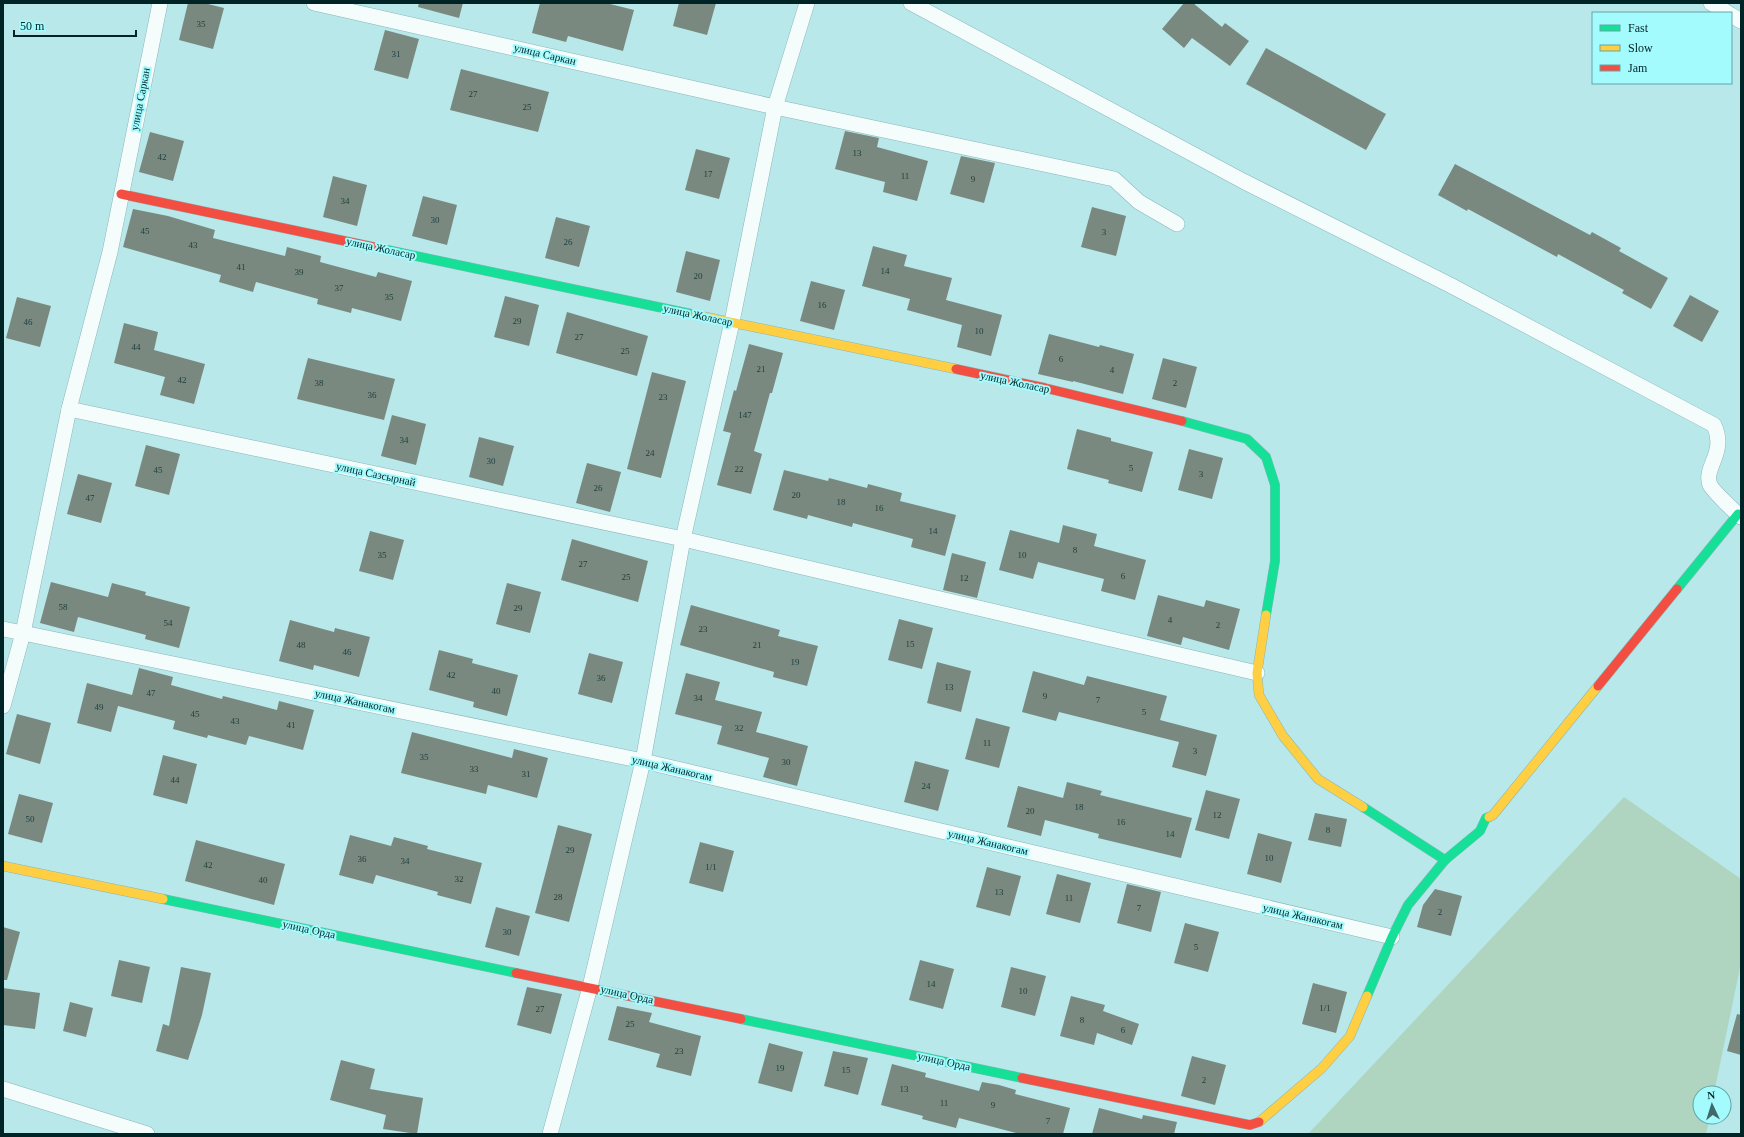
<svg xmlns="http://www.w3.org/2000/svg" width="1744" height="1137" viewBox="0 0 1744 1137" font-family="Georgia,serif">
<style>
.green{fill:#afd5c1}
.building{fill:#798980}
.lines{fill:none;stroke-linecap:round;stroke-linejoin:round}
.street-casing{stroke:#89b6b8;stroke-width:16}
.fast-casing{stroke:#89b6b8;stroke-width:10}
.slow-casing{stroke:#89b6b8;stroke-width:10}
.jam-casing{stroke:#89b6b8;stroke-width:10}
.street{stroke:#f4fcfc;stroke-width:15}
.fast{stroke:#16e098;stroke-width:9}
.slow{stroke:#ffcf43;stroke-width:9}
.jam{stroke:#f24e42;stroke-width:9}
.labels{text-anchor:middle;dominant-baseline:central;stroke-width:4;stroke-linejoin:round;paint-order:stroke}
.number-label{font-size:9px;fill:#1e3d3c}
.street-label{font-size:11px;fill:#002425;stroke:#a4fbfe}
</style>
<rect width="100%" height="100%" fill="#b8e8ea"/>
<polygon class="green" points="1624,797 1741,879 1741,963 1714,1093 1700,1093 1700,1117 1710,1117 1706,1134 1308,1134"/>
<g class="building">
<polygon points="188,3 204,3 224,8 213,49 179,40"/>
<polygon points="419,3 463,3 459,18 418,7"/>
<polygon points="540,3 606,3 634,10 623,51 568,36 566,42 532,33"/>
<polygon points="679,3 716,3 707,35 673,26"/>
<polygon points="1184,3 1193,3 1222,27 1225,23 1249,41 1230,66 1192,38 1184,48 1162,29"/>
<polygon points="385,30 419,39 408,79 374,70"/>
<polygon points="1266,48 1386,114 1366,150 1246,84"/>
<polygon points="461,69 549,92 538,132 450,110"/>
<polygon points="845,131 879,138 877,147 928,161 917,201 883,192 885,182 835,169"/>
<polygon points="150,132 184,141 173,181 139,172"/>
<polygon points="696,149 730,158 719,199 685,190"/>
<polygon points="961,156 995,163 984,203 950,194"/>
<polygon points="1455,164 1590,235 1592,232 1621,248 1619,251 1668,278 1651,309 1622,293 1624,290 1558,254 1557,257 1468,209 1467,211 1438,195"/>
<polygon points="333,176 367,185 357,226 323,217"/>
<polygon points="423,196 457,205 447,245 412,236"/>
<polygon points="1092,207 1126,216 1116,256 1081,247"/>
<polygon points="133,209 168,216 215,230 213,238 285,256 287,247 321,256 320,262 376,277 378,272 412,281 401,321 352,308 351,313 317,304 318,299 256,282 253,292 219,282 221,275 123,247"/>
<polygon points="556,217 590,226 579,267 545,258"/>
<polygon points="873,246 907,255 904,266 952,278 946,300 1002,315 991,356 957,347 962,325 907,310 910,299 862,286"/>
<polygon points="686,251 720,260 710,301 676,292"/>
<polygon points="811,281 845,290 834,330 800,321"/>
<polygon points="1690,295 1719,311 1702,342 1673,326"/>
<polygon points="505,296 539,305 529,346 494,337"/>
<polygon points="17,297 51,306 40,347 6,338"/>
<polygon points="567,312 648,336 637,376 556,353"/>
<polygon points="124,323 158,332 154,350 205,364 194,404 160,395 165,377 114,363"/>
<polygon points="1049,334 1099,347 1100,345 1134,354 1123,394 1073,381 1073,382 1038,374"/>
<polygon points="749,344 783,353 772,393 770,393 754,451 762,454 751,494 717,485 731,433 723,431 734,390 736,391"/>
<polygon points="308,358 395,379 384,420 297,399"/>
<polygon points="1163,358 1197,367 1186,408 1152,399"/>
<polygon points="652,372 686,381 661,478 627,469"/>
<polygon points="392,415 426,424 416,465 381,456"/>
<polygon points="1077,429 1111,438 1111,441 1153,452 1142,492 1108,483 1109,480 1067,469"/>
<polygon points="479,437 514,446 503,486 469,477"/>
<polygon points="146,445 180,454 169,495 135,486"/>
<polygon points="1189,449 1223,458 1212,499 1178,490"/>
<polygon points="587,463 621,472 610,512 576,503"/>
<polygon points="784,470 828,481 829,478 867,488 868,484 902,493 900,501 956,515 945,556 911,547 913,539 853,523 852,527 808,515 807,519 773,510"/>
<polygon points="78,474 112,483 101,523 67,514"/>
<polygon points="1063,525 1097,534 1094,546 1146,560 1135,600 1101,591 1104,579 1038,562 1033,579 999,570 1010,530 1059,543"/>
<polygon points="370,531 404,540 393,580 359,571"/>
<polygon points="572,539 648,561 638,602 561,580"/>
<polygon points="952,553 986,562 977,598 943,590"/>
<polygon points="51,582 108,597 112,583 146,592 145,595 190,607 179,648 145,639 146,635 78,617 74,632 40,623"/>
<polygon points="507,583 541,592 530,633 496,624"/>
<polygon points="1158,595 1204,607 1206,600 1240,609 1229,650 1183,637 1181,645 1147,636"/>
<polygon points="691,605 780,630 778,636 818,646 807,686 773,677 774,672 680,645"/>
<polygon points="899,619 933,628 922,669 888,660"/>
<polygon points="290,620 334,632 335,628 370,637 359,677 314,665 313,670 279,661"/>
<polygon points="439,650 473,659 472,663 518,675 507,716 473,707 474,702 429,690"/>
<polygon points="589,653 623,662 612,703 578,694"/>
<polygon points="937,662 971,671 961,712 927,703"/>
<polygon points="139,668 173,677 171,685 222,699 223,696 277,710 279,701 314,710 303,750 249,736 246,745 208,735 207,738 173,729 175,721 118,706 111,732 77,723 87,683 132,695"/>
<polygon points="1033,671 1084,685 1087,676 1167,696 1160,720 1217,735 1206,776 1172,767 1179,742 1059,712 1056,721 1022,712"/>
<polygon points="686,673 720,682 715,700 762,712 756,732 808,746 797,786 763,777 769,758 717,744 722,726 675,714"/>
<polygon points="17,714 51,723 40,764 6,754"/>
<polygon points="976,718 1010,727 999,768 965,759"/>
<polygon points="412,732 512,758 514,749 548,758 537,798 488,785 486,794 401,773"/>
<polygon points="163,755 197,764 187,804 153,795"/>
<polygon points="915,761 949,770 938,811 904,802"/>
<polygon points="1067,782 1102,791 1100,795 1192,818 1181,858 1098,838 1099,834 1045,820 1041,836 1007,827 1018,786 1063,798"/>
<polygon points="1206,790 1240,799 1229,839 1195,830"/>
<polygon points="19,794 53,803 42,843 8,834"/>
<polygon points="1315,813 1347,819 1341,847 1308,840"/>
<polygon points="558,825 592,834 569,922 535,913"/>
<polygon points="1258,833 1292,842 1281,883 1247,874"/>
<polygon points="350,835 391,846 394,837 428,846 427,849 482,863 471,904 437,895 438,892 376,875 373,884 339,875"/>
<polygon points="196,840 285,864 274,905 185,881"/>
<polygon points="700,842 734,851 723,892 689,883"/>
<polygon points="987,867 1021,876 1010,916 976,907"/>
<polygon points="1057,874 1091,883 1080,923 1046,914"/>
<polygon points="1127,884 1161,892 1151,932 1117,923"/>
<polygon points="1435,889 1462,896 1451,936 1417,927 1423,905"/>
<polygon points="496,907 530,916 519,956 485,947"/>
<polygon points="1185,923 1219,932 1208,972 1174,963"/>
<polygon points="3,927 20,932 7,980 3,980"/>
<polygon points="119,960 150,967 142,1003 111,996"/>
<polygon points="920,960 954,969 943,1009 909,1000"/>
<polygon points="181,967 211,973 202,1015 188,1060 156,1051 163,1024 169,1026"/>
<polygon points="1011,967 1046,976 1035,1016 1001,1007"/>
<polygon points="1313,983 1347,992 1336,1033 1302,1024"/>
<polygon points="527,987 562,994 551,1034 517,1025"/>
<polygon points="3,988 40,993 35,1029 3,1025"/>
<polygon points="1071,996 1105,1005 1103,1011 1139,1024 1132,1045 1097,1033 1094,1045 1060,1036"/>
<polygon points="70,1002 93,1008 86,1037 63,1031"/>
<polygon points="617,1006 652,1013 649,1022 701,1036 691,1076 656,1067 660,1054 608,1040"/>
<polygon points="1737,1014 1741,1015 1741,1055 1727,1051"/>
<polygon points="769,1043 803,1052 792,1092 758,1083"/>
<polygon points="833,1051 868,1058 858,1095 824,1086"/>
<polygon points="1192,1056 1226,1065 1215,1105 1181,1096"/>
<polygon points="341,1060 375,1069 370,1089 423,1098 417,1134 383,1129 386,1115 330,1100"/>
<polygon points="892,1064 926,1073 925,1077 979,1091 982,1082 999,1085 1016,1090 1015,1094 1070,1108 1063,1134 1020,1134 959,1118 956,1128 922,1119 923,1116 881,1105"/>
<polygon points="1099,1108 1142,1119 1143,1115 1177,1122 1174,1134 1092,1134"/>
</g>
<g class="lines">
<defs>
<g id="street">
<polyline points="314,3 775,107 1114,179 1139,202 1177,224"/>
<path d="M911,3L1243,181L1450,285L1714,425C1727,453 1703,467 1710,485C1713,491 1735,512 1741,517"/>
<polyline points="1711,3 1728,13"/>
<polyline points="1731,15 1741,21"/>
<polyline points="69,409 683,539 1257,673"/>
<polyline points="3,629 23,633 69,409 110,252 160,3"/>
<polyline points="3,706 23,633 643,761 1392,937"/>
<polyline points="3,1089 147,1134"/>
<polyline points="550,1134 590,987 643,761 683,539 732,322 775,107 807,3"/>
</g>
<g id="fast">
<polyline points="378,248 696,315"/>
<polyline points="1182,421 1247,439 1266,457 1275,485 1275,561 1266,615"/>
<polyline points="1677,589 1738,514"/>
<polyline points="1363,807 1445,860"/>
<polyline points="163,899 516,973"/>
<polyline points="1367,996 1392,937 1408,905 1445,860 1480,831 1486,818 1489,817"/>
<polyline points="741,1019 1022,1078"/>
</g>
<g id="slow">
<polyline points="696,315 956,369"/>
<polyline points="1266,615 1257,673 1259,695 1283,736 1318,779 1363,807"/>
<polyline points="1489,817 1493,815 1598,686"/>
<polyline points="3,866 163,899"/>
<polyline points="1259,1122 1322,1068 1350,1036 1367,996"/>
</g>
<g id="jam">
<polyline points="121,194 378,248"/>
<polyline points="956,369 1045,388 1182,421"/>
<polyline points="1598,686 1677,589"/>
<polyline points="516,973 741,1019"/>
<polyline points="1022,1078 1250,1125 1259,1122"/>
</g>
</defs>
<use href="#street" class="street-casing"/>
<use href="#fast" class="fast-casing"/>
<use href="#slow" class="slow-casing"/>
<use href="#jam" class="jam-casing"/>
<use href="#street" class="street"/>
<use href="#fast" class="fast"/>
<use href="#slow" class="slow"/>
<use href="#jam" class="jam"/>
</g>
<g class="labels">
<g class="number-label">
<text x="201" y="24">35</text>
<text x="396" y="54">31</text>
<text x="473" y="94">27</text>
<text x="527" y="107">25</text>
<text x="857" y="153">13</text>
<text x="162" y="157">42</text>
<text x="708" y="174">17</text>
<text x="905" y="176">11</text>
<text x="973" y="179">9</text>
<text x="345" y="201">34</text>
<text x="435" y="220">30</text>
<text x="145" y="231">45</text>
<text x="1104" y="232">3</text>
<text x="568" y="242">26</text>
<text x="193" y="245">43</text>
<text x="241" y="267">41</text>
<text x="885" y="271">14</text>
<text x="299" y="272">39</text>
<text x="698" y="276">20</text>
<text x="339" y="288">37</text>
<text x="389" y="297">35</text>
<text x="822" y="305">16</text>
<text x="517" y="321">29</text>
<text x="28" y="322">46</text>
<text x="979" y="331">10</text>
<text x="579" y="337">27</text>
<text x="136" y="347">44</text>
<text x="625" y="351">25</text>
<text x="1061" y="359">6</text>
<text x="761" y="369">21</text>
<text x="1112" y="370">4</text>
<text x="182" y="380">42</text>
<text x="319" y="383">38</text>
<text x="1175" y="383">2</text>
<text x="372" y="395">36</text>
<text x="663" y="397">23</text>
<text x="745" y="415">147</text>
<text x="404" y="440">34</text>
<text x="650" y="453">24</text>
<text x="491" y="461">30</text>
<text x="1131" y="468">5</text>
<text x="739" y="469">22</text>
<text x="158" y="470">45</text>
<text x="1201" y="474">3</text>
<text x="598" y="488">26</text>
<text x="796" y="495">20</text>
<text x="90" y="498">47</text>
<text x="841" y="502">18</text>
<text x="879" y="508">16</text>
<text x="933" y="531">14</text>
<text x="1075" y="550">8</text>
<text x="382" y="555">35</text>
<text x="1022" y="555">10</text>
<text x="583" y="564">27</text>
<text x="1123" y="576">6</text>
<text x="626" y="577">25</text>
<text x="964" y="578">12</text>
<text x="63" y="607">58</text>
<text x="518" y="608">29</text>
<text x="1170" y="620">4</text>
<text x="168" y="623">54</text>
<text x="1218" y="625">2</text>
<text x="703" y="629">23</text>
<text x="910" y="644">15</text>
<text x="301" y="645">48</text>
<text x="757" y="645">21</text>
<text x="347" y="652">46</text>
<text x="795" y="662">19</text>
<text x="451" y="675">42</text>
<text x="601" y="678">36</text>
<text x="949" y="687">13</text>
<text x="496" y="691">40</text>
<text x="151" y="693">47</text>
<text x="1045" y="696">9</text>
<text x="698" y="698">34</text>
<text x="1098" y="700">7</text>
<text x="99" y="707">49</text>
<text x="1144" y="712">5</text>
<text x="195" y="714">45</text>
<text x="235" y="721">43</text>
<text x="291" y="725">41</text>
<text x="739" y="728">32</text>
<text x="987" y="743">11</text>
<text x="1195" y="751">3</text>
<text x="424" y="757">35</text>
<text x="786" y="762">30</text>
<text x="474" y="769">33</text>
<text x="526" y="774">31</text>
<text x="175" y="780">44</text>
<text x="926" y="786">24</text>
<text x="1079" y="807">18</text>
<text x="1030" y="811">20</text>
<text x="1217" y="815">12</text>
<text x="30" y="819">50</text>
<text x="1121" y="822">16</text>
<text x="1328" y="830">8</text>
<text x="1170" y="834">14</text>
<text x="570" y="850">29</text>
<text x="1269" y="858">10</text>
<text x="362" y="859">36</text>
<text x="405" y="861">34</text>
<text x="208" y="865">42</text>
<text x="711" y="867">1/1</text>
<text x="459" y="879">32</text>
<text x="263" y="880">40</text>
<text x="999" y="892">13</text>
<text x="558" y="897">28</text>
<text x="1069" y="898">11</text>
<text x="1139" y="908">7</text>
<text x="1440" y="912">2</text>
<text x="507" y="932">30</text>
<text x="1196" y="947">5</text>
<text x="931" y="984">14</text>
<text x="1023" y="991">10</text>
<text x="1325" y="1008">1/1</text>
<text x="540" y="1009">27</text>
<text x="1082" y="1020">8</text>
<text x="630" y="1024">25</text>
<text x="1123" y="1030">6</text>
<text x="679" y="1051">23</text>
<text x="780" y="1068">19</text>
<text x="846" y="1070">15</text>
<text x="1204" y="1080">2</text>
<text x="904" y="1089">13</text>
<text x="944" y="1103">11</text>
<text x="993" y="1105">9</text>
<text x="1048" y="1121">7</text>
</g>
<g class="street-label">
<text transform="translate(545 54) rotate(13)">улица Саркан</text>
<text transform="translate(140 99) rotate(-79)">улица Саркан</text>
<text transform="translate(381 248) rotate(12)">улица Жоласар</text>
<text transform="translate(698 315) rotate(12)">улица Жоласар</text>
<text transform="translate(1015 382) rotate(12)">улица Жоласар</text>
<text transform="translate(376 474) rotate(12)">улица Сазсырнай</text>
<text transform="translate(355 701) rotate(12)">улица Жанакогам</text>
<text transform="translate(672 768) rotate(13)">улица Жанакогам</text>
<text transform="translate(988 842) rotate(13)">улица Жанакогам</text>
<text transform="translate(1303 916) rotate(13)">улица Жанакогам</text>
<text transform="translate(309 929) rotate(12)">улица Орда</text>
<text transform="translate(627 994) rotate(12)">улица Орда</text>
<text transform="translate(944 1061) rotate(12)">улица Орда</text>
</g>
</g>
<rect width="1744" height="1137" fill="none" stroke="#002425" stroke-width="8"/>
<rect x="1592" y="12" width="140" height="72" fill="#a4fbfe" stroke="#62a5a7"/>
<rect x="1600" y="25" width="20" height="6" fill="#16e098" stroke="#62a5a7"/>
<text x="1628" y="32" font-size="12" fill="#002425">Fast</text>
<rect x="1600" y="45" width="20" height="6" fill="#ffcf43" stroke="#62a5a7"/>
<text x="1628" y="52" font-size="12" fill="#002425">Slow</text>
<rect x="1600" y="65" width="20" height="6" fill="#f24e42" stroke="#62a5a7"/>
<text x="1628" y="72" font-size="12" fill="#002425">Jam</text>
<g transform="translate(1712 1105) rotate(356)"><circle r="19" fill="#a4fbfe" stroke="#62a5a7"/>
<path d="M0-3L7 15L0 10L-7 15Z" fill="#40696a"/>
<text y="-6" font-size="11" font-weight="bold" text-anchor="middle" fill="#002425">N</text>
</g>
<path d="M14 30v6h122v-6" fill="none" stroke="#002425" stroke-width="2"/>
<text x="20" y="30" font-size="12" fill="#002425" stroke="#a4fbfe" stroke-width="3" paint-order="stroke">50 m</text>
</svg>
